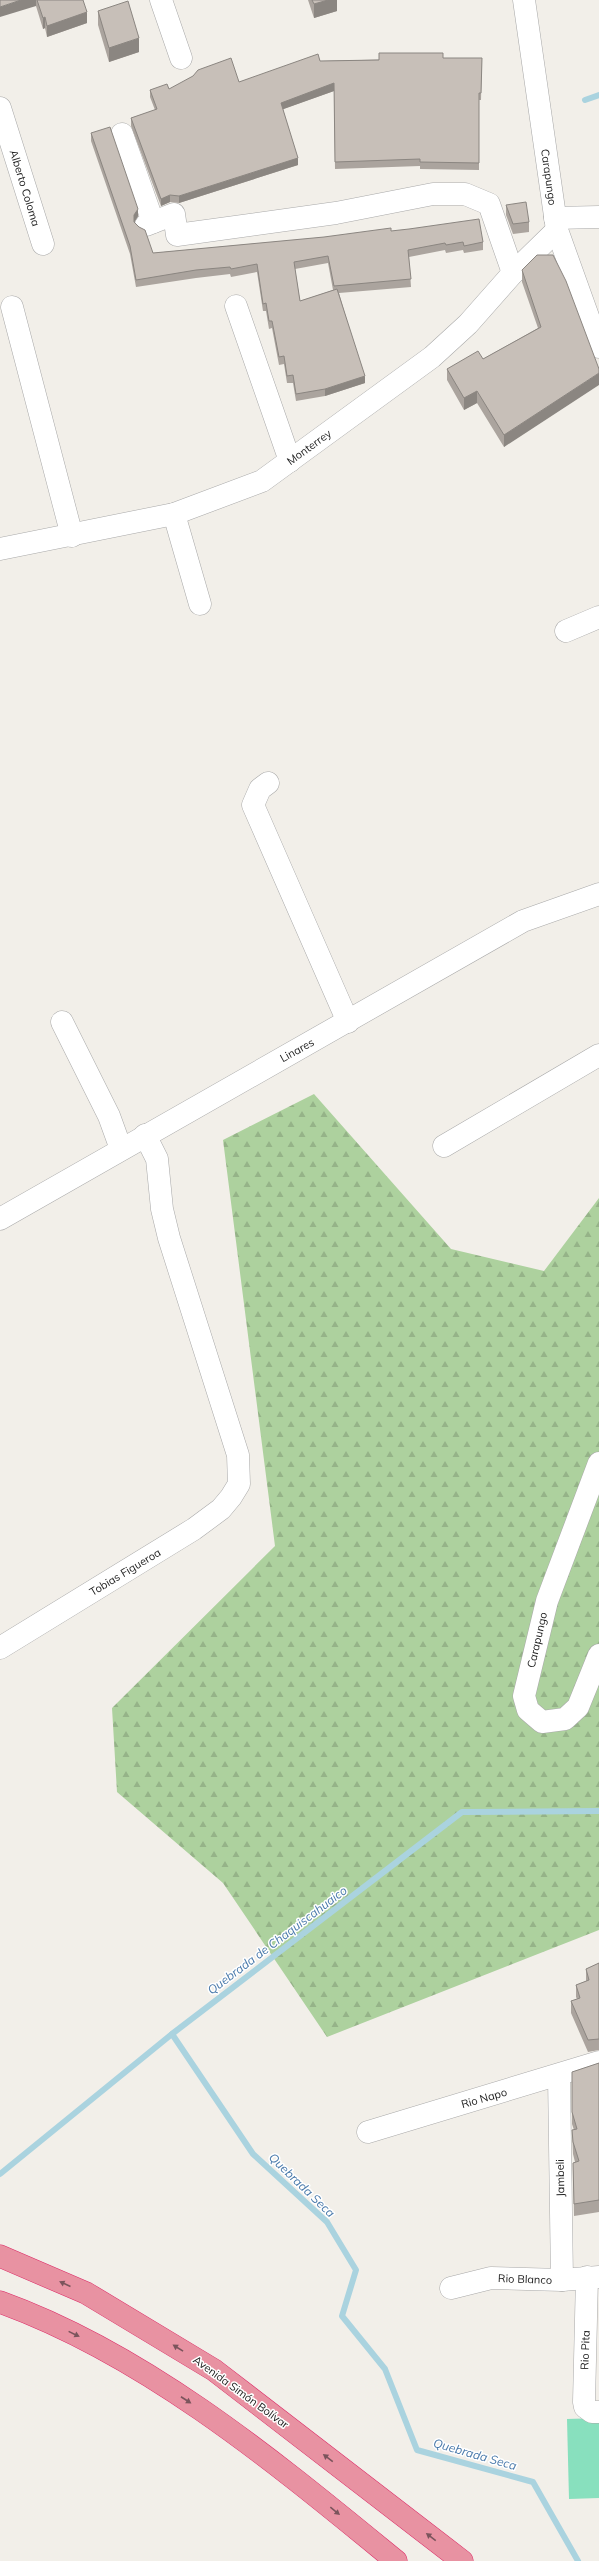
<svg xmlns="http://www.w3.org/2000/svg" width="599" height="2561" viewBox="0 0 599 2561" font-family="Mulish,sans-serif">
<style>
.forest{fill:url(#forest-firs)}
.pitch{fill:#88e0be}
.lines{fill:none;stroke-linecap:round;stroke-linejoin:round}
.stream{stroke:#aad3df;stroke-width:6}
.minor-casing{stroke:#a9a9a9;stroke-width:23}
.highway-casing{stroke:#dc2a67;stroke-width:23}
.minor{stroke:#fff;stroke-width:22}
.highway{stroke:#e892a2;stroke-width:22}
.wall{fill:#aba49e;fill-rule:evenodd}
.shaded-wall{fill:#8b8681}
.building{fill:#c7bfb8;stroke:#8b8681}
.oneway{fill:#7b545c}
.labels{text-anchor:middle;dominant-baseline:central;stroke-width:3;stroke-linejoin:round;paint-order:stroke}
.street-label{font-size:11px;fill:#222;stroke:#fff}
.water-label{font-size:12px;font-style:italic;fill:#4a7aab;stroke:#fff}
</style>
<defs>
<pattern id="forest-firs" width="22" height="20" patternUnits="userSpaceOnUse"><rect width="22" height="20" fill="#add19e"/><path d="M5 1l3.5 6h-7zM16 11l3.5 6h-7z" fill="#95b388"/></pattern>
</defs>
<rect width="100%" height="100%" fill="#f2efe9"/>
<polygon class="forest" points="314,1094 451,1249 544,1271 599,1198 599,1930 327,2037 223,1883 117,1792 112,1708 275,1546 223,1140"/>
<polygon class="pitch" points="599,2418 599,2498 569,2499 567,2419"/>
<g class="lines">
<g class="stream">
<polyline points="585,100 599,95"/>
<polyline points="172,2034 253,2154 327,2222 356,2270 342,2316 385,2369 417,2450 533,2482 578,2561"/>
<polyline points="0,2174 172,2034 462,1812 599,1811"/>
</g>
<defs>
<g id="minor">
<polyline points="161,0 181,58"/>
<polyline points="524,0 557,230 599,347"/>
<polyline points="0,108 43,244"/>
<polyline points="122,134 153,222"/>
<polyline points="555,218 599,217"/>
<polyline points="146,225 174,214 177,235 336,213 433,194 465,194 489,204 513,273"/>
<polyline points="236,306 290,461"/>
<polyline points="12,307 72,536"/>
<polyline points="174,514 200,604"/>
<polyline points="0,549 174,514 262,481 432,357 468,324 513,273 557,230"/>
<polyline points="566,631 599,617"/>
<polyline points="268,783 260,789 253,805 348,1022"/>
<polyline points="62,1022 109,1116 121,1149"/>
<polyline points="444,1146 599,1055"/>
<polyline points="0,1219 523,921 599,894"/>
<polyline points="599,1463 547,1601 524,1696 528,1710 542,1722 565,1719 578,1707 599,1655"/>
<polyline points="0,1648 194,1529 221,1509 231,1497 239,1484 238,1455 169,1238 162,1209 157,1159 145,1135"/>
<polyline points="559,2076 562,2280"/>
<polyline points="368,2132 599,2062"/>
<polyline points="587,2277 584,2402 585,2407 592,2412 599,2412"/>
<polyline points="451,2288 491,2278 562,2280 599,2277"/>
</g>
<g id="highway">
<polyline points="0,2256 86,2293 214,2370 462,2561"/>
<path d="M0,2302C147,2355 276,2463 396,2561"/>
</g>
</defs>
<use href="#minor" class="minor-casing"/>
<use href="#highway" class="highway-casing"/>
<use href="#minor" class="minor"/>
<use href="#highway" class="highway"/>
</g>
<g class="wall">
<polygon points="0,0 83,0 87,23 47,37 45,28 43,29 36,6"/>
<polygon points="308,0 337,0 337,11 314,18"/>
<polygon points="98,11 139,52 109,62 98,25"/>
<polygon points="443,58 482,58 481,100 479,100 479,170 420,169 420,166 335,169 334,91 283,109 298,165 179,203 170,202 161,206 131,126 131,118 155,110 150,97 150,90 169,89 239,82 320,61"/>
<path d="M91,133L138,216L134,222L153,253L391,231L483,242V250L464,253L463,250L446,253L445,250L409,257L411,287L339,293L365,383L325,396L296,401L293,383H287L284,364L279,365L272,328L269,329L266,311H263L257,272L231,277L230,274L196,278L136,287L130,254L91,141ZM328,263L333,290L300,301L295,269Z"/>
<polygon points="506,205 529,222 529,232 513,234 506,215"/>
<polygon points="522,270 599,369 504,447 477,403 464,410 447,380 447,369 483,359 538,328 522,282"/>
<polygon points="599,1963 599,2050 588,2052 571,2013 571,2001 577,1999 576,1997 576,1985 586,1981 586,1969"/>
<polygon points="599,2063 599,2212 574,2216 573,2163 575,2162 573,2154 572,2130 574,2130 572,2124 572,2072"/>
</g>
<g class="shaded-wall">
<polygon points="21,0 36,0 36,6 0,17 0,7"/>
<polygon points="328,0 337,0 337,11 314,18 314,4"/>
<polygon points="87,12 87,23 47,37 47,26"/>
<polygon points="45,17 45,28 43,29 43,18"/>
<polygon points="139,38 139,52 109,62 109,48"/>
<polygon points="334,83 334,91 281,110 281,103"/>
<polygon points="298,158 298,165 179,203 179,196"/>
<polygon points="170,195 170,202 161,206 161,199"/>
<polygon points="138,209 138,216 134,223 134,215"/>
<polygon points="599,373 599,385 504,447 504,435"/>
<polygon points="365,376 365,383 325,396 325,389"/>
<polygon points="477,391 477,403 464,410 464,398"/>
</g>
<g class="building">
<polygon points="0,0 21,0 0,7"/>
<polygon points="37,0 83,0 87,12 47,26 45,17 43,18"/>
<polygon points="312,0 328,0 314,4"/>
<polygon points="128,1 139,38 109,48 98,11"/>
<polygon points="379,53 443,53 443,58 482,58 481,93 479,93 479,163 420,162 420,159 335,162 334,83 281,103 298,158 179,196 170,195 161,199 131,118 157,109 150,90 167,84 169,89 193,76 198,70 231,58 239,82 318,54 320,61 379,60"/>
<polygon points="110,127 138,209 134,215 134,222 139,227 145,230 153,253 324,237 391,228 391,231 409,229 479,219 483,242 464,246 463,242 446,245 445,243 408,250 411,279 334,286 328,256 294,262 300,301 337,289 365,376 325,389 296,394 293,375 287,376 284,356 279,357 272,321 269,321 266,303 263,304 257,264 231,269 230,267 196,270 136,280 130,246 91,133"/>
<polygon points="526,202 529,222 513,224 506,205"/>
<polygon points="537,255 553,255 566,281 599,369 599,373 504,435 477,391 464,398 447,369 478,351 483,359 541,327 522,270"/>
<polygon points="599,1963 599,2039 588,2040 571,2001 580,1998 576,1985 589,1980 586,1969"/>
<polygon points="599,2063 599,2200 574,2204 573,2163 579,2161 573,2142 572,2130 577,2129 572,2112 572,2072"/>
</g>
<defs><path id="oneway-solid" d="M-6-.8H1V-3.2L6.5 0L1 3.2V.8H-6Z"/></defs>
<g class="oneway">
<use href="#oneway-solid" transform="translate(65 2284) rotate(-156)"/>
<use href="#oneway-solid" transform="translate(74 2334) rotate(26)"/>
<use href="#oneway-solid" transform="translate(178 2348) rotate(-148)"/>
<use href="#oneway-solid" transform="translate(186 2400) rotate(33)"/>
<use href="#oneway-solid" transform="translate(328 2458) rotate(-143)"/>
<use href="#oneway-solid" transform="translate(335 2511) rotate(39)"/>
<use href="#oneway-solid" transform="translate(431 2537) rotate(-142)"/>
</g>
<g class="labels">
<g class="street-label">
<text transform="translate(549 177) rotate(82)">Carapungo</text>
<text transform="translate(25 188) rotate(73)">Alberto Coloma</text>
<text transform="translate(309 447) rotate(-36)">Monterrey</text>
<text transform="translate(297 1050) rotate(-29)">Linares</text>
<text transform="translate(125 1572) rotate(-31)">Tobias Figueroa</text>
<text transform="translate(537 1640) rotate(-77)">Carapungo</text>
<text transform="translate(484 2098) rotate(-16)">Rio Napo</text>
<text transform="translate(560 2178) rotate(-91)">Jambeli</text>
<text transform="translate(525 2279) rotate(2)">Rio Blanco</text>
<text transform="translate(585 2350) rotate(-88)">Rio Pita</text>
<text transform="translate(241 2392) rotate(36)">Avenida Simón Bolívar</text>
</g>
<g class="water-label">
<text transform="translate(277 1940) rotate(-37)">Quebrada de Chaquiscahuaico</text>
<text transform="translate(302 2185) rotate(44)">Quebrada Seca</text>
<text transform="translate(475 2454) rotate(16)">Quebrada Seca</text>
</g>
</g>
</svg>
